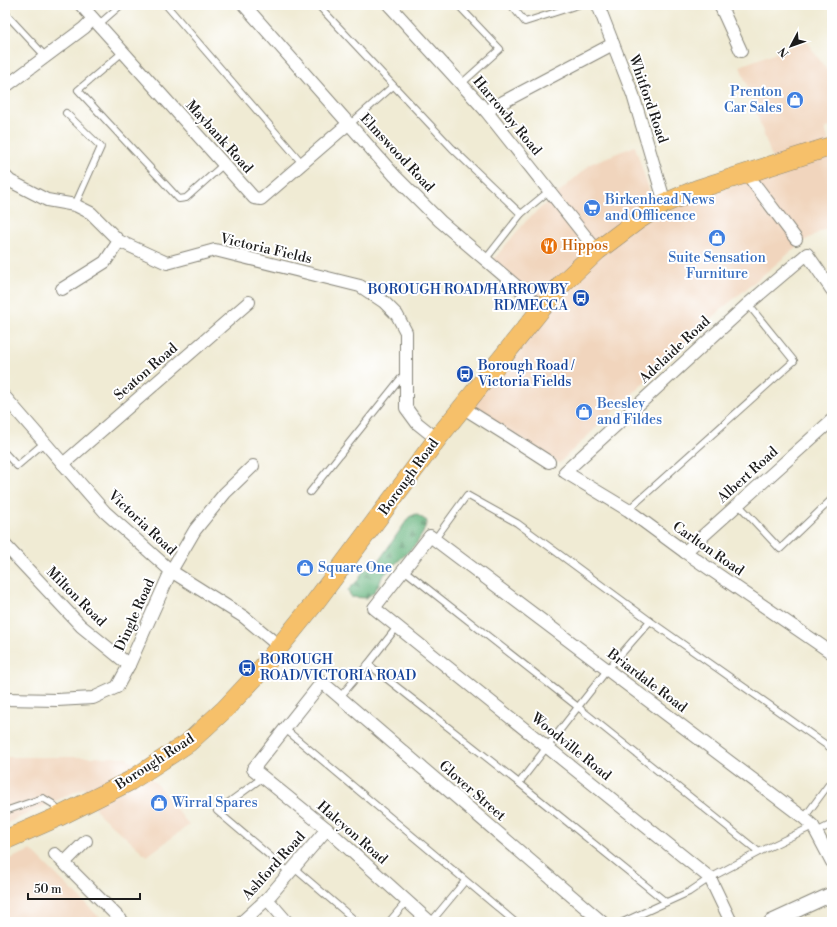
<svg xmlns="http://www.w3.org/2000/svg" width="837" height="927" viewBox="0 0 837 927" font-family="'Libre Bodoni',serif">
<style>
.built{fill:#f1d5bd}
.forest{fill:url(#forest-firs);stroke:#41684d}
.lines{fill:none;stroke-linecap:round;stroke-linejoin:round}
.service-casing{stroke:#868478;stroke-width:8}
.minor-casing{stroke:#868478;stroke-width:14}
.tertiary-casing{stroke:#868478;stroke-width:16}
.trunk-casing{stroke:#868478;stroke-width:20}
.service{stroke:#fff;stroke-width:6}
.minor{stroke:#fff;stroke-width:12}
.tertiary{stroke:#fff;stroke-width:14}
.trunk{stroke:#f6c06b;stroke-width:19}
.labels{text-anchor:middle;dominant-baseline:central;stroke-width:4;stroke-linejoin:round;paint-order:stroke}
.shop-label{font-size:14px;fill:#366cbe;stroke:#fff;text-anchor:start}
.street-label{font-size:14px;fill:#1c1c1c;stroke:#fff}
.food-label{font-size:14px;fill:#c56008;stroke:#fff;text-anchor:start}
.transit-label{font-size:14px;fill:#164399;stroke:#fff;text-anchor:start}
</style>
<defs>
<pattern id="forest-firs" width="22" height="20" patternUnits="userSpaceOnUse"><rect width="22" height="20" fill="#66b47e"/><path d="M5 1l3.5 6h-7zM16 11l3.5 6h-7z" fill="#539266"/></pattern>
</defs>
<rect width="100%" height="100%" fill="#fff"/>
<filter id="ink" filterUnits="userSpaceOnUse"><feTurbulence type="fractalNoise" baseFrequency=".025" numOctaves="2"/><feDisplacementMap in="SourceGraphic" scale="8" xChannelSelector="R" yChannelSelector="G"/><feConvolveMatrix kernelMatrix="1 2 1 2 8 2 1 2 1" color-interpolation-filters="sRGB"/></filter>
<filter id="wash" filterUnits="userSpaceOnUse"><feTurbulence type="fractalNoise" baseFrequency=".012" numOctaves="4" result="noise"/><feDisplacementMap in="SourceGraphic" scale="16" xChannelSelector="R" yChannelSelector="G"/><feGaussianBlur stdDeviation="0.9" result="paint"/><feColorMatrix in="noise" values="0 0 0 0 0 0 0 0 0 0 0 0 0 0 0 0 0 1.4 0 .05"/><feComposite in="paint" operator="in"/></filter>
<g filter="url(#wash)">
<rect width="100%" height="100%" fill="#f0ebd4"/>
<g class="built">
<polygon points="806,41 832,77 832,126 825,129 832,150 832,225 804,241 723,308 559,463 470,406 546,310 494,259 527,220 592,163 635,146 657,215 776,169 740,66"/>
<polygon points="5,757 126,757 155,782 189,825 147,856 99,814 84,788 5,824"/>
<polygon points="31,850 104,922 5,922 5,861"/>
</g>
<polygon class="forest" points="416,514 427,521 423,533 416,544 382,577 379,585 373,593 366,598 351,597 348,590 359,579 363,571 378,562 409,517"/>
</g>
<g filter="url(#ink)">
<g class="lines">
<defs>
<g id="service">
<polyline points="166,5 302,163"/>
<polyline points="318,5 452,148 521,214 485,260"/>
<polyline points="458,5 500,49 461,84"/>
<polyline points="511,5 525,22 578,5"/>
<polyline points="5,13 46,57"/>
<polyline points="98,25 121,5"/>
<polyline points="123,52 78,90 179,199 186,198 224,164"/>
<polyline points="66,113 101,147 75,205"/>
<polyline points="349,125 393,86"/>
<polyline points="521,214 549,191"/>
<polyline points="5,453 17,466 45,442"/>
<polyline points="310,492 405,373"/>
<polyline points="738,504 780,549 832,499"/>
<polyline points="628,510 794,361 748,304"/>
<polyline points="435,539 467,495 517,523 650,621 608,669 578,707 759,852 813,826"/>
<polyline points="404,570 578,707 519,783"/>
<polyline points="650,621 832,749"/>
<polyline points="368,664 397,627"/>
<polyline points="340,697 368,664 519,783 666,902"/>
<polyline points="285,729 515,922"/>
<polyline points="262,778 217,811 290,873"/>
<polyline points="5,811 43,798 53,804 59,813"/>
<polyline points="804,818 832,780"/>
<polyline points="816,832 832,824"/>
<polyline points="294,868 357,922"/>
<polyline points="389,922 406,902"/>
<polyline points="431,922 465,881"/>
<polyline points="623,922 689,892 710,878 759,852"/>
</g>
<g id="minor">
<polyline points="81,5 254,198 261,199 348,124"/>
<polyline points="244,5 395,176 440,221 542,308"/>
<polyline points="389,5 486,111 597,251"/>
<polyline points="598,5 633,95 665,203"/>
<polyline points="720,5 741,51"/>
<polyline points="5,80 9,84 84,28 93,19"/>
<polyline points="486,111 613,44"/>
<polyline points="747,174 796,239"/>
<polyline points="5,176 10,181 47,200 75,205 91,213 119,241 167,263 215,250 360,286 384,302 397,315 406,332 406,408 417,423 437,439"/>
<polyline points="62,289 105,262 119,241"/>
<polyline points="832,290 807,254 748,304 565,472 628,510 685,552 832,653"/>
<polyline points="5,397 105,512 171,571 244,617 280,647"/>
<polyline points="462,407 510,437 549,462"/>
<polyline points="63,464 249,302"/>
<polyline points="5,545 81,626 129,665"/>
<polyline points="685,552 832,420"/>
<polyline points="5,699 57,700 93,698 117,687 129,665 171,571 195,530 225,493 253,466"/>
<polyline points="55,854 123,922"/>
<polyline points="64,863 86,841"/>
<polyline points="267,899 287,922"/>
<polyline points="242,922 267,899 327,829"/>
<polyline points="430,922 327,829 253,769 322,682 602,922"/>
<polyline points="731,922 710,878 374,608 430,536 804,818 813,826 832,862"/>
</g>
<polyline id="tertiary" points="771,922 832,894"/>
<polyline id="trunk" points="5,840 60,816 130,781 188,743 225,709 255,677 313,605 437,439 542,308 563,283 597,251 638,220 665,203 698,189 832,146"/>
</defs>
<use href="#service" class="service-casing"/>
<use href="#minor" class="minor-casing"/>
<use href="#tertiary" class="tertiary-casing"/>
<use href="#trunk" class="trunk-casing"/>
<use href="#service" class="service"/>
<use href="#minor" class="minor"/>
<use href="#tertiary" class="tertiary"/>
<use href="#trunk" class="trunk"/>
</g>
</g>
<defs>
<symbol id="shop-disc" viewBox="-11 -11 22 22"><circle r="9.5" fill="#3f7fe0" stroke="#fff"/><path d="M-5-2.5h2.3a2.7 3.5 0 0 1 5.4 0H5L5.5 6h-11ZM-1.5-2.5h3a1.5 2.3 0 0 0-3 0Z" fill="#fff"/></symbol>
<symbol id="supermarket-disc" viewBox="-11 -11 22 22"><circle r="9.5" fill="#3f7fe0" stroke="#fff"/><path d="M-6-5.5h2.5l.6 2H6L4.5 2H-2.5L-4.4-4H-6ZM-1.5 3.2a1.3 1.3 0 1 0 .1 0ZM3 3.2a1.3 1.3 0 1 0 .1 0Z" fill="#fff"/></symbol>
<symbol id="restaurant-disc" viewBox="-11 -11 22 22"><circle r="9.5" fill="#e8710a" stroke="#fff"/><path d="M-5-6h1v4h1v-4h1v4h1v-4h1v5L-1.5 .5V6h-2V.5L-5-1ZM5-6V6H3V1.5H1.5Q1.5-4 5-6Z" fill="#fff"/></symbol>
<symbol id="bus-disc" viewBox="-11 -11 22 22"><circle r="9.5" fill="#1a4fb4" stroke="#fff"/><path d="M-5-6H5V4H4V6H2V4H-2V6H-4V4H-5ZM-3.5-4V0h7V-4ZM-3.5 1.2v1.5H-2V1.2ZM2 1.2v1.5H3.5V1.2Z" fill="#fff"/></symbol>
</defs>
<g fill-rule="evenodd">
<use href="#shop-disc" x="785" y="90" width="20" height="20"/>
<use href="#supermarket-disc" x="582" y="198" width="20" height="20"/>
<use href="#shop-disc" x="707" y="228" width="20" height="20"/>
<use href="#restaurant-disc" x="539" y="236" width="20" height="20"/>
<use href="#bus-disc" x="571" y="288" width="20" height="20"/>
<use href="#bus-disc" x="455" y="364" width="20" height="20"/>
<use href="#shop-disc" x="574" y="402" width="20" height="20"/>
<use href="#shop-disc" x="295" y="558" width="20" height="20"/>
<use href="#bus-disc" x="237" y="658" width="20" height="20"/>
<use href="#shop-disc" x="149" y="793" width="20" height="20"/>
</g>
<g class="labels">
<g class="shop-label">
<text x="782" y="92" text-anchor="end">Prenton<tspan x="782" dy="16">Car Sales</tspan></text>
<text x="605" y="200">Birkenhead News<tspan x="605" dy="16">and Offlicence</tspan></text>
<text x="717" y="258" text-anchor="middle">Suite Sensation<tspan x="717" dy="16">Furniture</tspan></text>
<text x="597" y="404">Beesley<tspan x="597" dy="16">and Fildes</tspan></text>
<text x="318" y="568">Square One</text>
<text x="172" y="803">Wirral Spares</text>
</g>
<g class="street-label">
<text transform="translate(648 99) rotate(71)">Whitford Road</text>
<text transform="translate(507 116) rotate(50)">Harrowby Road</text>
<text transform="translate(219 137) rotate(48)">Maybank Road</text>
<text transform="translate(397 153) rotate(47)">Elmswood Road</text>
<text transform="translate(266 249) rotate(13)">Victoria Fields</text>
<text transform="translate(675 350) rotate(-43)">Adelaide Road</text>
<text transform="translate(146 372) rotate(-41)">Seaton Road</text>
<text transform="translate(748 475) rotate(-42)">Albert Road</text>
<text transform="translate(409 477) rotate(-54)">Borough Road</text>
<text transform="translate(142 523) rotate(43)">Victoria Road</text>
<text transform="translate(708 549) rotate(35)">Carlton Road</text>
<text transform="translate(76 597) rotate(45)">Milton Road</text>
<text transform="translate(135 615) rotate(-66)">Dingle Road</text>
<text transform="translate(647 681) rotate(37)">Briardale Road</text>
<text transform="translate(571 747) rotate(39)">Woodville Road</text>
<text transform="translate(155 762) rotate(-33)">Borough Road</text>
<text transform="translate(472 791) rotate(41)">Glover Street</text>
<text transform="translate(352 833) rotate(41)">Halcyon Road</text>
<text transform="translate(274 866) rotate(-48)">Ashford Road</text>
</g>
<g class="food-label">
<text x="562" y="246">Hippos</text>
</g>
<g class="transit-label">
<text x="568" y="290" text-anchor="end">BOROUGH ROAD/HARROWBY<tspan x="568" dy="16">RD/MECCA</tspan></text>
<text x="478" y="366">Borough Road /<tspan x="478" dy="16">Victoria Fields</tspan></text>
<text x="260" y="660">BOROUGH<tspan x="260" dy="16">ROAD/VICTORIA ROAD</tspan></text>
</g>
</g>
<rect width="837" height="927" fill="none" stroke="#fff" stroke-width="20"/>
<g transform="translate(791 46) rotate(229)" stroke="#ffffff" stroke-width="3" paint-order="stroke">
<path d="M0-3L7 15L0 10L-7 15Z" fill="#1c1c1c"/>
<text y="-6" font-size="11" font-weight="bold" text-anchor="middle" fill="#1c1c1c">N</text>
</g>
<path d="M28 893v6h112v-6" fill="none" stroke="#1c1c1c" stroke-width="2"/>
<text x="34" y="893" font-size="12" fill="#1c1c1c" stroke="#ffffff" stroke-width="3" paint-order="stroke">50 m</text>
</svg>
